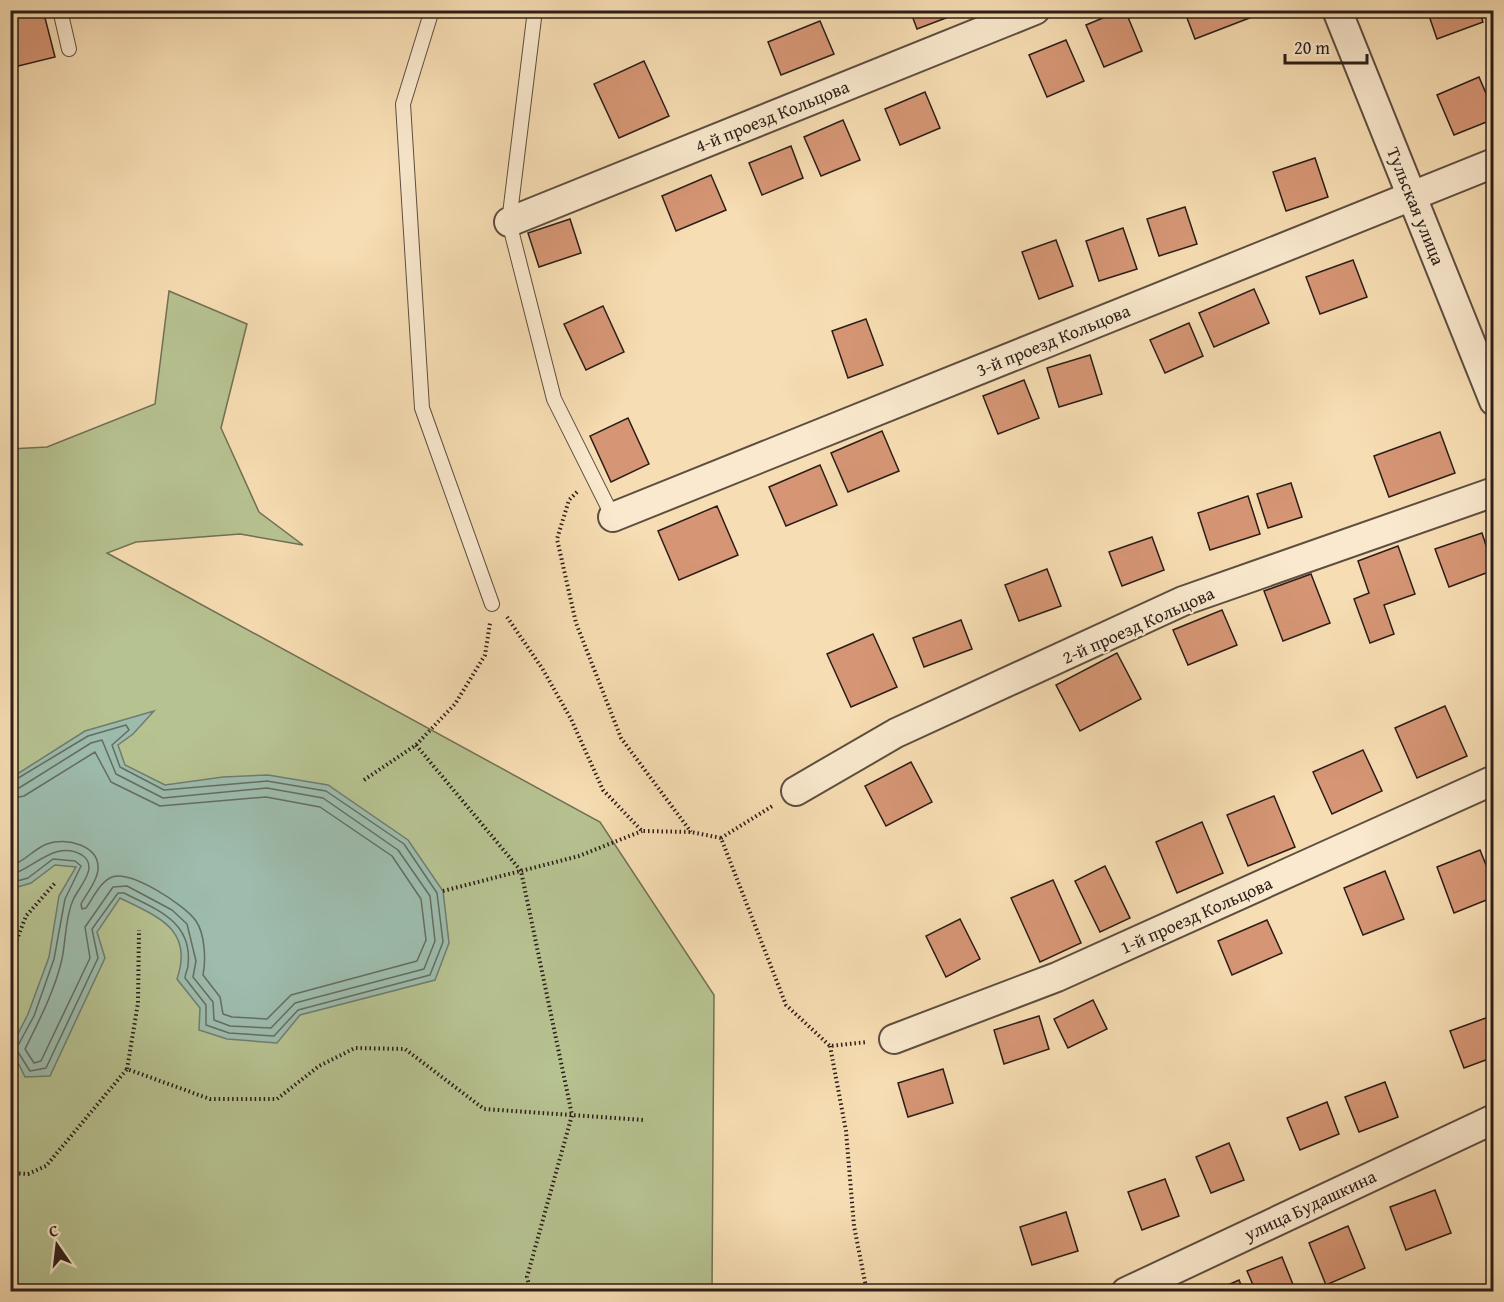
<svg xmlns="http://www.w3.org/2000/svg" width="1504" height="1302" viewBox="0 0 1504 1302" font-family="'Gentium Book Plus',serif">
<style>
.green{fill:#b7c291;stroke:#717055;stroke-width:1.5}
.water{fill:#9dbcad;stroke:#6f7d72;stroke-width:1.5}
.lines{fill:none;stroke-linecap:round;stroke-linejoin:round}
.shore{stroke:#646d63;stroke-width:1.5}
.building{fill:#d69675;stroke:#2b1e19;stroke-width:1.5}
.lane-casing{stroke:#5e4e40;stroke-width:16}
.street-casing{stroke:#5e4e40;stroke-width:32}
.path{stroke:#2b1e19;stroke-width:4;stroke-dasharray:1.5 3;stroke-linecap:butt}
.lane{stroke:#fae9ce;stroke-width:14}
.street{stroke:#fae9ce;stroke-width:28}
.labels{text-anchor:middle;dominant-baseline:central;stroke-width:4.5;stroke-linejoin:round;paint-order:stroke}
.street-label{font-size:18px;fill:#2b1e19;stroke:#fae9ce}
</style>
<rect width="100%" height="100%" fill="#f7ddb3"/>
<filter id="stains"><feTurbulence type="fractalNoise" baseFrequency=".00333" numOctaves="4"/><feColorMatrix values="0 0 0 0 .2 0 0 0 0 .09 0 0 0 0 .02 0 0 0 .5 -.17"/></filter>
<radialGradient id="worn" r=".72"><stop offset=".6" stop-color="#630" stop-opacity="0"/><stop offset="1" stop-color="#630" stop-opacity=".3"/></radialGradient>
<polygon class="green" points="169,291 247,324 221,428 259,512 303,545 240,534 136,542 107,553 600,822 714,995 712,1291 11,1291 10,449 47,447 155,404"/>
<path class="water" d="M154,711L133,734L118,745L125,765L165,785L223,777L268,775L328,785L408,840L443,891L449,943L435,980L300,1015L277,1043L227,1039L199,1030L200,1008L177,979C194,929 158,917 120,898L97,932L105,958L50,1076L25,1077L11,1048L28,1014L49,957L59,896L76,867L55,865L31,883L11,889V778L85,731Z"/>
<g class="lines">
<g class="shore">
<path d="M10,783L88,736L126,725L129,730L112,745L120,767L164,790L267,781L326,791L404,844L437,893L443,942L430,975L298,1010L274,1036L229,1033L206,1025V1005L185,978C185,974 188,969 188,965C193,921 155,909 124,893H118L92,929L98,958L46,1068L30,1071L16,1049L34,1016L54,959L65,899L81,866L75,861L53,859L28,878L10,883"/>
<path d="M10,790L19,788L91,743L102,740L116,774L163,798L267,788L323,798L398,850L430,896L435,941L424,969L295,1003L271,1028L230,1026L214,1020L213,1002L193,977L196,961L187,924L172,910L127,886L113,887L85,927L90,958L41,1061L34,1063L25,1049C39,1021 55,990 62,959C66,940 65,918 73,900C78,888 100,867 82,855C56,839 33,869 10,875"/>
<path d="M10,799L24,796L95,752L111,782L160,806L266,797L320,807L392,856L421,899L426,940L417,961L291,995L267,1019L232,1017L223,1014L220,997L203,975C206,960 205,934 196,921C185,905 131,870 112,877C100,882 93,898 86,908L82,909L81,904C86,894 97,882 98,870C100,845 66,837 47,844C33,849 25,862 10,866"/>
</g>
</g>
<g class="building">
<polygon points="10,10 43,10 55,57 10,68"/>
<polygon points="910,10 958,10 959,13 917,29"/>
<polygon points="1122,10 1125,10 1142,51 1104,67 1086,25"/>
<polygon points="1184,10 1249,10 1252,17 1195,39"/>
<polygon points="1427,10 1479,10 1483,22 1437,39"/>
<polygon points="820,21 834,54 781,75 768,42"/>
<polygon points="1066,40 1084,81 1047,97 1029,55"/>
<polygon points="644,61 669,116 619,138 594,84"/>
<polygon points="1479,77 1494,112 1494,119 1454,135 1437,95"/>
<polygon points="925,92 940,128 900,145 885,109"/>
<polygon points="843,120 860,160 821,176 804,137"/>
<polygon points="791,146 803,178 762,195 749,163"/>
<polygon points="1315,158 1328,197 1286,211 1273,172"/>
<polygon points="711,175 726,210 676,231 662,196"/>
<polygon points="1185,207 1197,244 1159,256 1147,219"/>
<polygon points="570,219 581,253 539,267 528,233"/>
<polygon points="1123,228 1137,269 1099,281 1086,241"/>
<polygon points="1056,240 1073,286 1039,299 1022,252"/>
<polygon points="1353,260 1367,297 1320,314 1306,277"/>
<polygon points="1254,289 1269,323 1214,347 1199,313"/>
<polygon points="603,306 624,352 586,370 564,324"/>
<polygon points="866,319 883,365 848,378 832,331"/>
<polygon points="1189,323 1203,356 1165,373 1150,340"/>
<polygon points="1090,355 1102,394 1059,407 1047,368"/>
<polygon points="1024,380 1039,418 998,434 983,396"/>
<polygon points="628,418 649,464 611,482 590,436"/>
<polygon points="882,431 899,471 848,492 831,453"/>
<polygon points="1440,432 1455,473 1389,497 1374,456"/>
<polygon points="820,465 837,505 786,526 769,487"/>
<polygon points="1291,483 1302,517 1268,528 1257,494"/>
<polygon points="1248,496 1260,534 1210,550 1198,513"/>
<polygon points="717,506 738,555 679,580 658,531"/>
<polygon points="1482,533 1494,570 1449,587 1435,549"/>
<polygon points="1152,537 1164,570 1122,586 1109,552"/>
<polygon points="1398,546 1415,594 1384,605 1394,634 1370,643 1354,599 1369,593 1358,561"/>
<polygon points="1047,569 1061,606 1019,621 1005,585"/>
<polygon points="1311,574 1330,623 1283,641 1264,591"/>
<polygon points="1222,610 1237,645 1188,665 1173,630"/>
<polygon points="961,620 972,649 924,667 913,638"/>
<polygon points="873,634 897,687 851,707 827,654"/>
<polygon points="1117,653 1141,699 1080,731 1056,685"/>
<polygon points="1445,706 1467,756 1417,778 1395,728"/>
<polygon points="1363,750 1382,791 1332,814 1313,772"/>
<polygon points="911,762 932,802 886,826 865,786"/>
<polygon points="1274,796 1295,847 1248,866 1227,815"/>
<polygon points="1202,822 1223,873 1177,893 1156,842"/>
<polygon points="1480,850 1494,885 1494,897 1454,913 1437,867"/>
<polygon points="1105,866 1130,918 1100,932 1075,881"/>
<polygon points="1385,871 1404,919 1363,935 1344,888"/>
<polygon points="1053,880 1081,943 1040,962 1011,898"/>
<polygon points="960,919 980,959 946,977 926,936"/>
<polygon points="1267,920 1282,953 1232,975 1218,941"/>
<polygon points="1093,1000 1107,1029 1068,1048 1054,1019"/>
<polygon points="1494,1015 1494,1057 1464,1068 1450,1031"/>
<polygon points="1039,1016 1049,1049 1004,1064 994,1030"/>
<polygon points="943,1069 953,1103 908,1117 898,1083"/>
<polygon points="1385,1082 1398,1117 1359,1132 1345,1097"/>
<polygon points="1327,1102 1339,1134 1300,1150 1287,1118"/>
<polygon points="1229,1143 1244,1180 1211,1193 1196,1157"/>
<polygon points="1165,1179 1179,1216 1142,1230 1128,1192"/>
<polygon points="1435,1190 1451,1233 1406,1250 1390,1207"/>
<polygon points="1066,1212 1078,1251 1032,1265 1020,1227"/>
<polygon points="1348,1226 1365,1268 1326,1285 1309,1243"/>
<polygon points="1282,1257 1296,1292 1256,1292 1247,1271"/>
<polygon points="1239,1280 1244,1292 1212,1292"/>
</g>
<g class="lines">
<defs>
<g id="lane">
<polyline points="60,10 69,49"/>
<polyline points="432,10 403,104 422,408 492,604"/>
<polyline points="535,10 509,222 554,399 613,517"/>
</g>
<g id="street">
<polyline points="1337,10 1494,401"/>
<polyline points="509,222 1035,10"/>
<polyline points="613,517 1494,163"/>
<polyline points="796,791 896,733 1183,601 1494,492"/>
<polyline points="894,1039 1057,977 1494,780"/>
<polyline points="1126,1292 1494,1119"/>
</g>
</defs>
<use href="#lane" class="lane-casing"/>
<use href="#street" class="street-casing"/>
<g class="path">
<polyline points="577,492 569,500 557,539 576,623 621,738 691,832"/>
<polyline points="507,617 542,668 571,719 603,790 642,831 691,832 721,838 786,1005 830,1046 867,1042"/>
<polyline points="416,745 521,871 572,1115 527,1277 531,1292"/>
<polyline points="364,780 416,745 455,704 485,655 490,623"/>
<polyline points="721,838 774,805"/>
<polyline points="443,891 579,856 642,831"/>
<polyline points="10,957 26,916 55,883"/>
<polyline points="830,1046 846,1131 854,1226 867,1292"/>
<polyline points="127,1069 138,1003 139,930"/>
<polyline points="10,1173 28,1174 46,1166 127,1069 210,1099 277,1099 319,1066 355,1048 405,1049 484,1109 644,1120"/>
</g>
<use href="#lane" class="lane"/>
<use href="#street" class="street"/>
</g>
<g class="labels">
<g class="street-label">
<text transform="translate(772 116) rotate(-22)">4-й проезд Кольцова</text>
<text transform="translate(1416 206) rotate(68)">Тульская улица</text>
<text transform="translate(1053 340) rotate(-22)">3-й проезд Кольцова</text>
<text transform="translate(1138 625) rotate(-24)">2-й проезд Кольцова</text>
<text transform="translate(1196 915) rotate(-24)">1-й проезд Кольцова</text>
<text transform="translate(1310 1205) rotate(-25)">улица Будашкина</text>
</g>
</g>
<rect width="1504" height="1302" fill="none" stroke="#f7ddb3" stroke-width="36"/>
<rect x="12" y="12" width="1480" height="1278" fill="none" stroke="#2b1e19" stroke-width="3"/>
<rect x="18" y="18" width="1468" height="1266" fill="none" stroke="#2b1e19" stroke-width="1.5"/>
<g transform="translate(57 1245) rotate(346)" stroke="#fae9ce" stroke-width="4.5" paint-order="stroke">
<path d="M0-4.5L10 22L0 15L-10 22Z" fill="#2b1e19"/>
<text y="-9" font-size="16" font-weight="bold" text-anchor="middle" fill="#2b1e19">С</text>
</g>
<path d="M1285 54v9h82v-9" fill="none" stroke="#2b1e19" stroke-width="3"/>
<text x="1294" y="54" font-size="18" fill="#2b1e19" stroke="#fae9ce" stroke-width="4.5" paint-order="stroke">20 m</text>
<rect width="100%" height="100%" filter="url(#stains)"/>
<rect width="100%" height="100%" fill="url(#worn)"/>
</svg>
